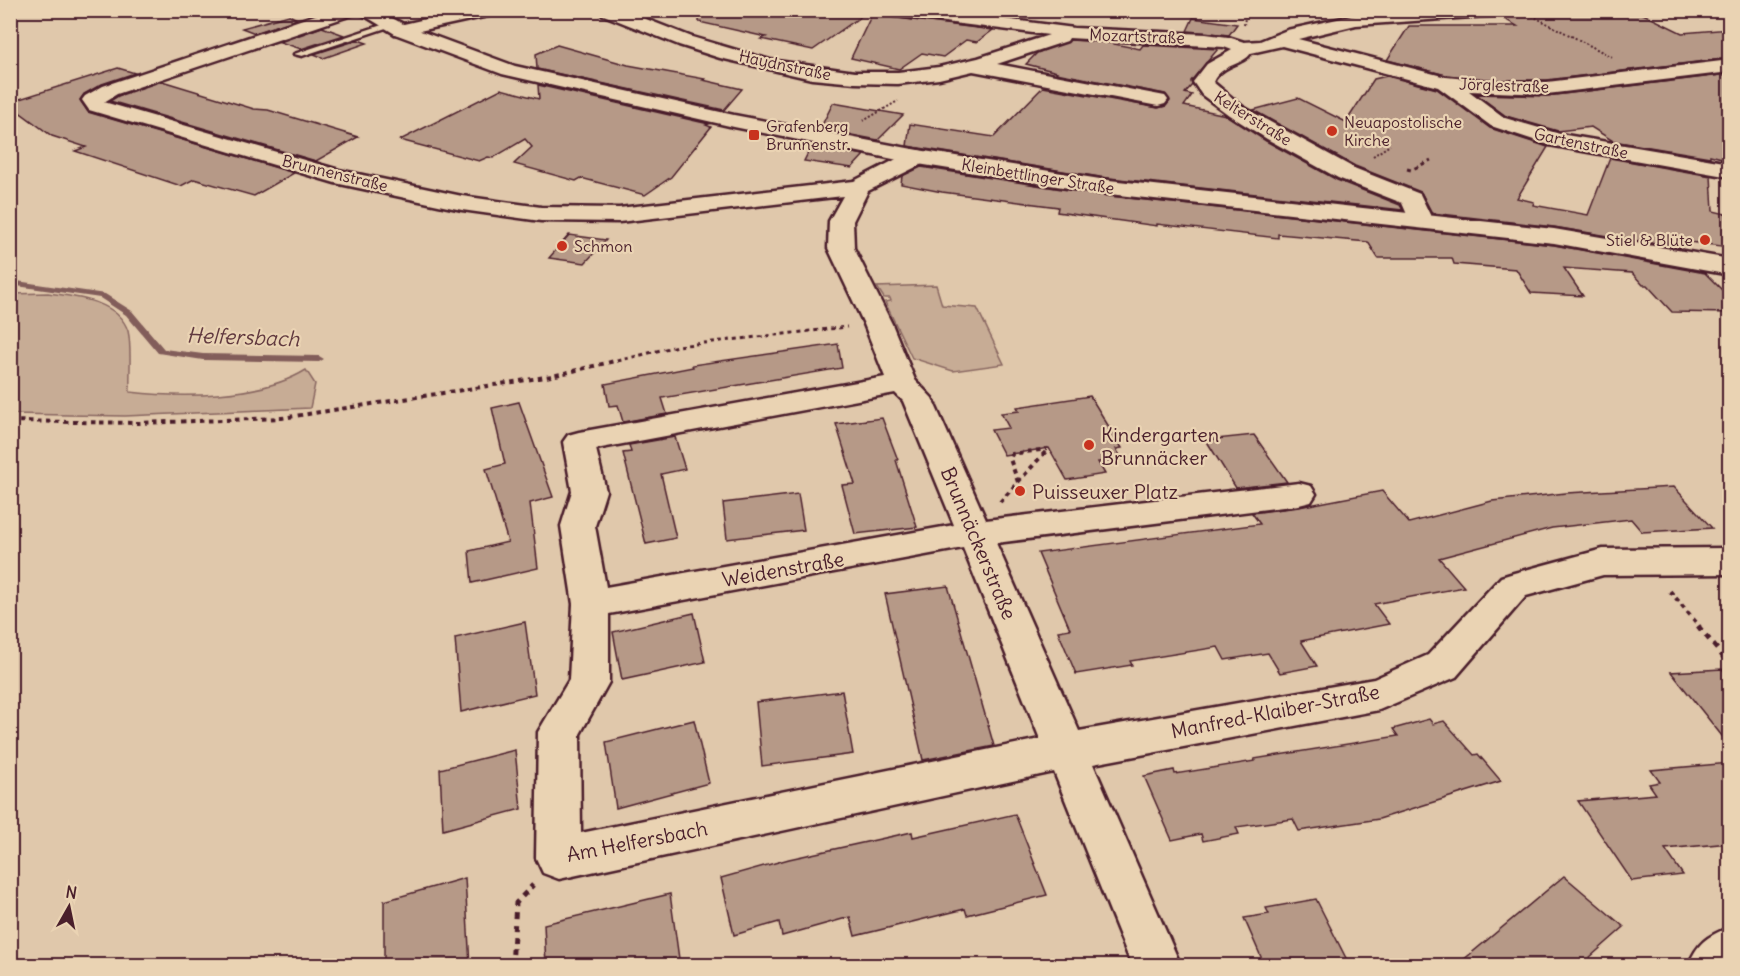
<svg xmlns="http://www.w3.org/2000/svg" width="1740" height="976" viewBox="0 0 1740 976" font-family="Delius,sans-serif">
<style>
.green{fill:#c7ac95;stroke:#886660;stroke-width:1.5}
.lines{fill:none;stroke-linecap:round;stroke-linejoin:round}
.stream{fill:#825d5a;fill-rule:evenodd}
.building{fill:#b69987;stroke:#4a1f2b;stroke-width:1.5}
.service-casing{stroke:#4a1f2b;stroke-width:5}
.minor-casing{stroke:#4a1f2b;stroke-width:5}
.tertiary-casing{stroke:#4a1f2b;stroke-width:5}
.path-far3{stroke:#4a1f2b;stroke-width:2;stroke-dasharray:2 2;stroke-linecap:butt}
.path-far2{stroke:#4a1f2b;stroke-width:3;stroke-dasharray:4 4;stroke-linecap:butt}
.path-far1{stroke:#4a1f2b;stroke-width:4;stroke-dasharray:4.5 4.5;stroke-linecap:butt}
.path{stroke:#4a1f2b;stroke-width:5;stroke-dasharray:6 6;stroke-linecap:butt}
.service{fill:#ead3b3;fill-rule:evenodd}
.minor{fill:#ead3b3;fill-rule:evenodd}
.tertiary{fill:#ead3b3;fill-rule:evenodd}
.poi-dot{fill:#c8321e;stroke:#ead3b3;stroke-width:2}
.labels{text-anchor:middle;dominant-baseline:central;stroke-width:4.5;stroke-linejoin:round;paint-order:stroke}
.far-street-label{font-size:16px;fill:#4a1f2b;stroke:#ead3b3}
.far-poi-label{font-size:16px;fill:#4a1f2b;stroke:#ead3b3;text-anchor:start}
.poi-label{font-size:20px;fill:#4a1f2b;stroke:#ead3b3;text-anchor:start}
.street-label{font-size:20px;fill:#4a1f2b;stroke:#ead3b3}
.water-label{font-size:21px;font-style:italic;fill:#61393f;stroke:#ead3b3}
</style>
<rect width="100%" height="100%" fill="#e0c8ab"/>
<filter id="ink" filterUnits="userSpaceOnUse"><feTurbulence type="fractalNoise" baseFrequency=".0167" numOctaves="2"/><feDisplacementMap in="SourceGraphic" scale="12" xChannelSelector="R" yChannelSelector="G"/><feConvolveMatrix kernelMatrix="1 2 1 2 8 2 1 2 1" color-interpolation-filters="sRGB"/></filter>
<g filter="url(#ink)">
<g class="green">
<polygon points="936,285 942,305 977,308 1004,364 953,371 912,358 885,302 891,301 890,298 884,298 877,287"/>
<path d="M48,293C75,297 118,300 128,331C132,346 129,376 130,392C182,398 261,398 306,370L315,384L310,408L125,416L11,414V294Z"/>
</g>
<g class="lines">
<polygon class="stream" points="10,280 105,294 132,311 164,349 203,354 319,356 324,359 319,362 203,360 158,353 126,315 100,298 10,285"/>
</g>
<g class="building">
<polygon points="700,10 870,10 813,50 761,39 766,37 699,22"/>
<polygon points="874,10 879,10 889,17 993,30 977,42 966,40 943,57 922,53 899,69 851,58"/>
<polygon points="956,10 1020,10 1011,18"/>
<polygon points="1558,10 1635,10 1682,33 1730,29 1730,58 1547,80 1497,80 1446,75 1387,60 1409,26 1517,26 1501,17"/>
<polygon points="289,15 297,19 255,33 242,28"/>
<polygon points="1193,18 1237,24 1229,35 1187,31"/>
<polygon points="322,27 344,35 301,49 280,42"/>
<polygon points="358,40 367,43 324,58 314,54"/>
<polygon points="1070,40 1104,42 1140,49 1143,45 1218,49 1191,81 1192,85 1185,93 1192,95 1184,106 1226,115 1266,141 1337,180 1400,205 1403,210 1100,177 907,146 910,124 994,137 1043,87 1158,108 1166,106 1170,101 1165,94 1056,73 1057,72 1026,64 1037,53"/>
<polygon points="557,45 628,65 705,79 703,80 742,89 724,110 537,69 536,54"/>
<polygon points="118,68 135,73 102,84 84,94 80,100 88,112 294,173 254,196 194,179 181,186 75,151 86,147 52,136 10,105 10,102"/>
<polygon points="1730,74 1730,160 1710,155 1710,157 1613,141 1591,127 1558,131 1506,116 1476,94 1547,96"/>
<polygon points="1387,76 1437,89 1490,128 1548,147 1517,198 1534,202 1533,205 1588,215 1610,158 1711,176 1713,211 1726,214 1729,247 1673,240 1681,248 1554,227 1432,213 1421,192 1355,166 1253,110 1298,98 1346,122 1374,79"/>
<polygon points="162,81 254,109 268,110 358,137 316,161 110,101 118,96"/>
<polygon points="538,85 709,124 706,125 711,127 671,177 645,195 581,178 576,181 514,164 532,147 525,139 493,158 488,157 479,161 400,140 501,89 539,99"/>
<polygon points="833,103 903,115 878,140 820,129"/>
<polygon points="812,145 864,155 852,168 804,161"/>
<polygon points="921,167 1100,195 1554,245 1705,273 1730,298 1730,313 1672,312 1647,285 1643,285 1632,273 1564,268 1583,296 1531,293 1516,269 1454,264 1452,258 1378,258 1368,242 1278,234 1278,238 1157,224 1157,226 1057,212 1058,207 942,192 901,184 902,176"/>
<polygon points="569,235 606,240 585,263 549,258"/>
<polygon points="838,344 842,368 662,398 667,414 623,422 618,405 609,406 605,384 693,367 692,365"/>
<polygon points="1090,396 1122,448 1116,449 1122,459 1098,462 1105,474 1067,480 1049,448 1004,455 991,430 1009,428 1001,413 1019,411 1017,407"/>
<polygon points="519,402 553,497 530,503 538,568 472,583 469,551 508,542 486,469 505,464 492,408"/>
<polygon points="882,418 898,460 896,460 917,527 855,534 842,485 855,484 836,424"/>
<polygon points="1254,435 1287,482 1236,488 1206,440"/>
<polygon points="675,437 685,469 661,474 676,538 646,544 623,453 631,452 629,445"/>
<polygon points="1674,487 1712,528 1642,532 1631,519 1552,528 1439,558 1464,587 1374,604 1389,624 1301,641 1317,666 1280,673 1268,653 1225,660 1218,647 1130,661 1132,665 1076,674 1058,631 1070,629 1038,553 1260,524 1252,513 1299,507 1382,491 1409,523 1492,501 1566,493"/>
<polygon points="798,494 804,530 727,539 723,503"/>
<polygon points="948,586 994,746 923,760 885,594"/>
<polygon points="694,613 705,662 622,680 613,632"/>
<polygon points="525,622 535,694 461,712 455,638"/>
<polygon points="1722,669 1730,677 1730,746 1671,672"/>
<polygon points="842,691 853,754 762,766 756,702"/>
<polygon points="1429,719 1433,724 1444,721 1474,755 1478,754 1501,781 1379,819 1299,831 1293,819 1236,827 1239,834 1203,841 1201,834 1172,840 1144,776 1174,770 1175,774 1255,761 1254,759 1398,736 1393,729"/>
<polygon points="694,720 709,783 616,808 606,742"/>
<polygon points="515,750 521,809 443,830 440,769"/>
<polygon points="1730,763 1730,843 1665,849 1683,875 1632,881 1578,801 1656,794 1649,784 1660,782 1651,770"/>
<polygon points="1015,814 1047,895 967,915 965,909 855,936 850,917 782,936 779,922 734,935 721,878 789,859 912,832 913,837"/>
<polygon points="1564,876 1624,927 1589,958 1579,966 1456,966"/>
<polygon points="465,878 470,966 384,966 384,901"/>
<polygon points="670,894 680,966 546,966 544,924"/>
<polygon points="1316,899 1350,966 1265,966 1244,918 1269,914 1266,908"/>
</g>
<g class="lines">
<defs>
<polygon id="service" points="388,23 395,25 302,56 294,54"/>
<g id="minor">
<path d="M330,10H357L355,14L117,94L104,102L339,170L462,196L541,207L619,208L854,181L910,152L918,150L926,152L929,157L926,162L868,191L853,221L854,248L892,324L915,380L932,398L986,520L1299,483L1311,486L1316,494L1311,502L1299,505L996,543L1079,731L1374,679L1428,655L1501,577L1514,573L1603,549L1730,548V574L1603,575L1526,596L1456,677L1379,710L1093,764L1181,966H1132L1054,772L559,879L543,873L536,858L538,732L569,680L573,604L561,526L572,491L563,442L568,435L579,432L885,377L864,324L828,248L829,221L843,196L619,222L541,221L462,210L335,183L89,110L82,100L85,96L103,86ZM895,393L903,401L954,525L606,587L595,526L606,491L596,449ZM963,548L1040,739L581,833L580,734L609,682V614Z"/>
<polygon points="465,10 499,10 497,14 401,35 395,34 392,30 395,26"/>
<path d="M599,10H623L692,37L770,60L855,72H898L939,67L978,58L1049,35L889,15L881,10H935L1074,28L1206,34L1228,37L1244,42L1260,41L1287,30L1356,15L1419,10H1509L1501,15L1356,25L1298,39L1446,77L1497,82H1547L1730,60V72L1547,94L1469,91L1505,118L1560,134L1730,163V177L1549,145L1491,126L1438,87L1282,46L1251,53C1244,65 1221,64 1213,82L1243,107L1354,168L1420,194L1433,221L1430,226L1421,228L1412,226L1402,203L1338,178L1267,139L1229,115L1202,95L1193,82L1207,64L1232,50L1224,47L1069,38L1067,41L997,64L1165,96L1168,100L1165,104L1158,106L973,71L939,79L898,84L855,83L812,79L720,58L679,45L601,14Z"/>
</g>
<g id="tertiary">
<polygon points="355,10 377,10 407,26 515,66 734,115 918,150 1100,179 1554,229 1730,259 1730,275 1554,243 1100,193 918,164 734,127 502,74 395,34"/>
<path d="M1730,927V966H1688C1697,943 1707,936 1730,927Z"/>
</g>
</defs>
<use href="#service" class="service-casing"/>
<use href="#minor" class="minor-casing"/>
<use href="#tertiary" class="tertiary-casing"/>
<g class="path-far3">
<polyline points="1525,12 1612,57"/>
<polyline points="1244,25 1246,10"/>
<polyline points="863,121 898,101"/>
<polyline points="10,131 16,129"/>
<polyline points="1373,156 1390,145"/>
</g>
<g class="path-far2">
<polyline points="1407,169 1411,170 1431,160"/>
<polyline points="617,361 677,346 847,327"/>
</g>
<g class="path-far1">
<polyline points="10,421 138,423 282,418 552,376 623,359"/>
<polyline points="1018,482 1010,459 1012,454 1047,449"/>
<polyline points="1000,502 1049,448"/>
<polyline points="1670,591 1700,627"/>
</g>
<g class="path">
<polyline points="1698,626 1730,665"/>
<polyline points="512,966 516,903 533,885"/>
</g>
<use href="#service" class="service"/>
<use href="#minor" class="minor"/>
<use href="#tertiary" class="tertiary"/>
</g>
</g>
<g class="poi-dot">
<circle cx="1332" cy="131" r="6"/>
<rect x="748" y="129" width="12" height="12" rx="3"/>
<circle cx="1705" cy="240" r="6"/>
<circle cx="562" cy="246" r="6"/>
<circle cx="1089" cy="445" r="6"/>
<circle cx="1020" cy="491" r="6"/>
</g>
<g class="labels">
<g class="far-street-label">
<text transform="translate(1137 36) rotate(2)">Mozartstraße</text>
<text transform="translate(785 65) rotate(12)">Haydnstraße</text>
<text transform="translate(1504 85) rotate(2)">Jörglestraße</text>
<text transform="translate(1253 118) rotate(32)">Kelterstraße</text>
<text transform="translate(1581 143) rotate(12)">Gartenstraße</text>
<text transform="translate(335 173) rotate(14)">Brunnenstraße</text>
<text transform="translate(1038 176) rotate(9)">Kleinbettlinger Straße</text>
</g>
<g class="far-poi-label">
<text x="1344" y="122">Neuapostolische<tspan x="1344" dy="18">Kirche</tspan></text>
<text x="766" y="126">Grafenberg<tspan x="766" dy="18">Brunnenstr.</tspan></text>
<text x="1693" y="240" text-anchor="end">Stiel &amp; Blüte</text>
<text x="574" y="246">Schmon</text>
</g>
<g class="poi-label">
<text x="1101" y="434">Kindergarten<tspan x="1101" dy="23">Brunnäcker</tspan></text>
<text x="1032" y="491">Puisseuxer Platz</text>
</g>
<g class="street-label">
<text transform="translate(979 543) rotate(67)">Brunnäckerstraße</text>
<text transform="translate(783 569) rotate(-10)">Weidenstraße</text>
<text transform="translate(1275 711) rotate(-11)">Manfred-Klaiber-Straße</text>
<text transform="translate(637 841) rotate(-11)">Am Helfersbach</text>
</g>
<g class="water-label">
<text transform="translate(243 337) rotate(2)">Helfersbach</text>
</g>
</g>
<rect width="1740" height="976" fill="none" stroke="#ead3b3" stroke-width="36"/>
<rect x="18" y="18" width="1704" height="940" fill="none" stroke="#4a1f2b" stroke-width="2" filter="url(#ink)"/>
<g transform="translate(69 907) rotate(9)" stroke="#ead3b3" stroke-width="4.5" paint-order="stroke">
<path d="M0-4.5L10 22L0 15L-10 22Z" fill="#4a1f2b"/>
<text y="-9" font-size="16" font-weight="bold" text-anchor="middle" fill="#4a1f2b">N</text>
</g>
</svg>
